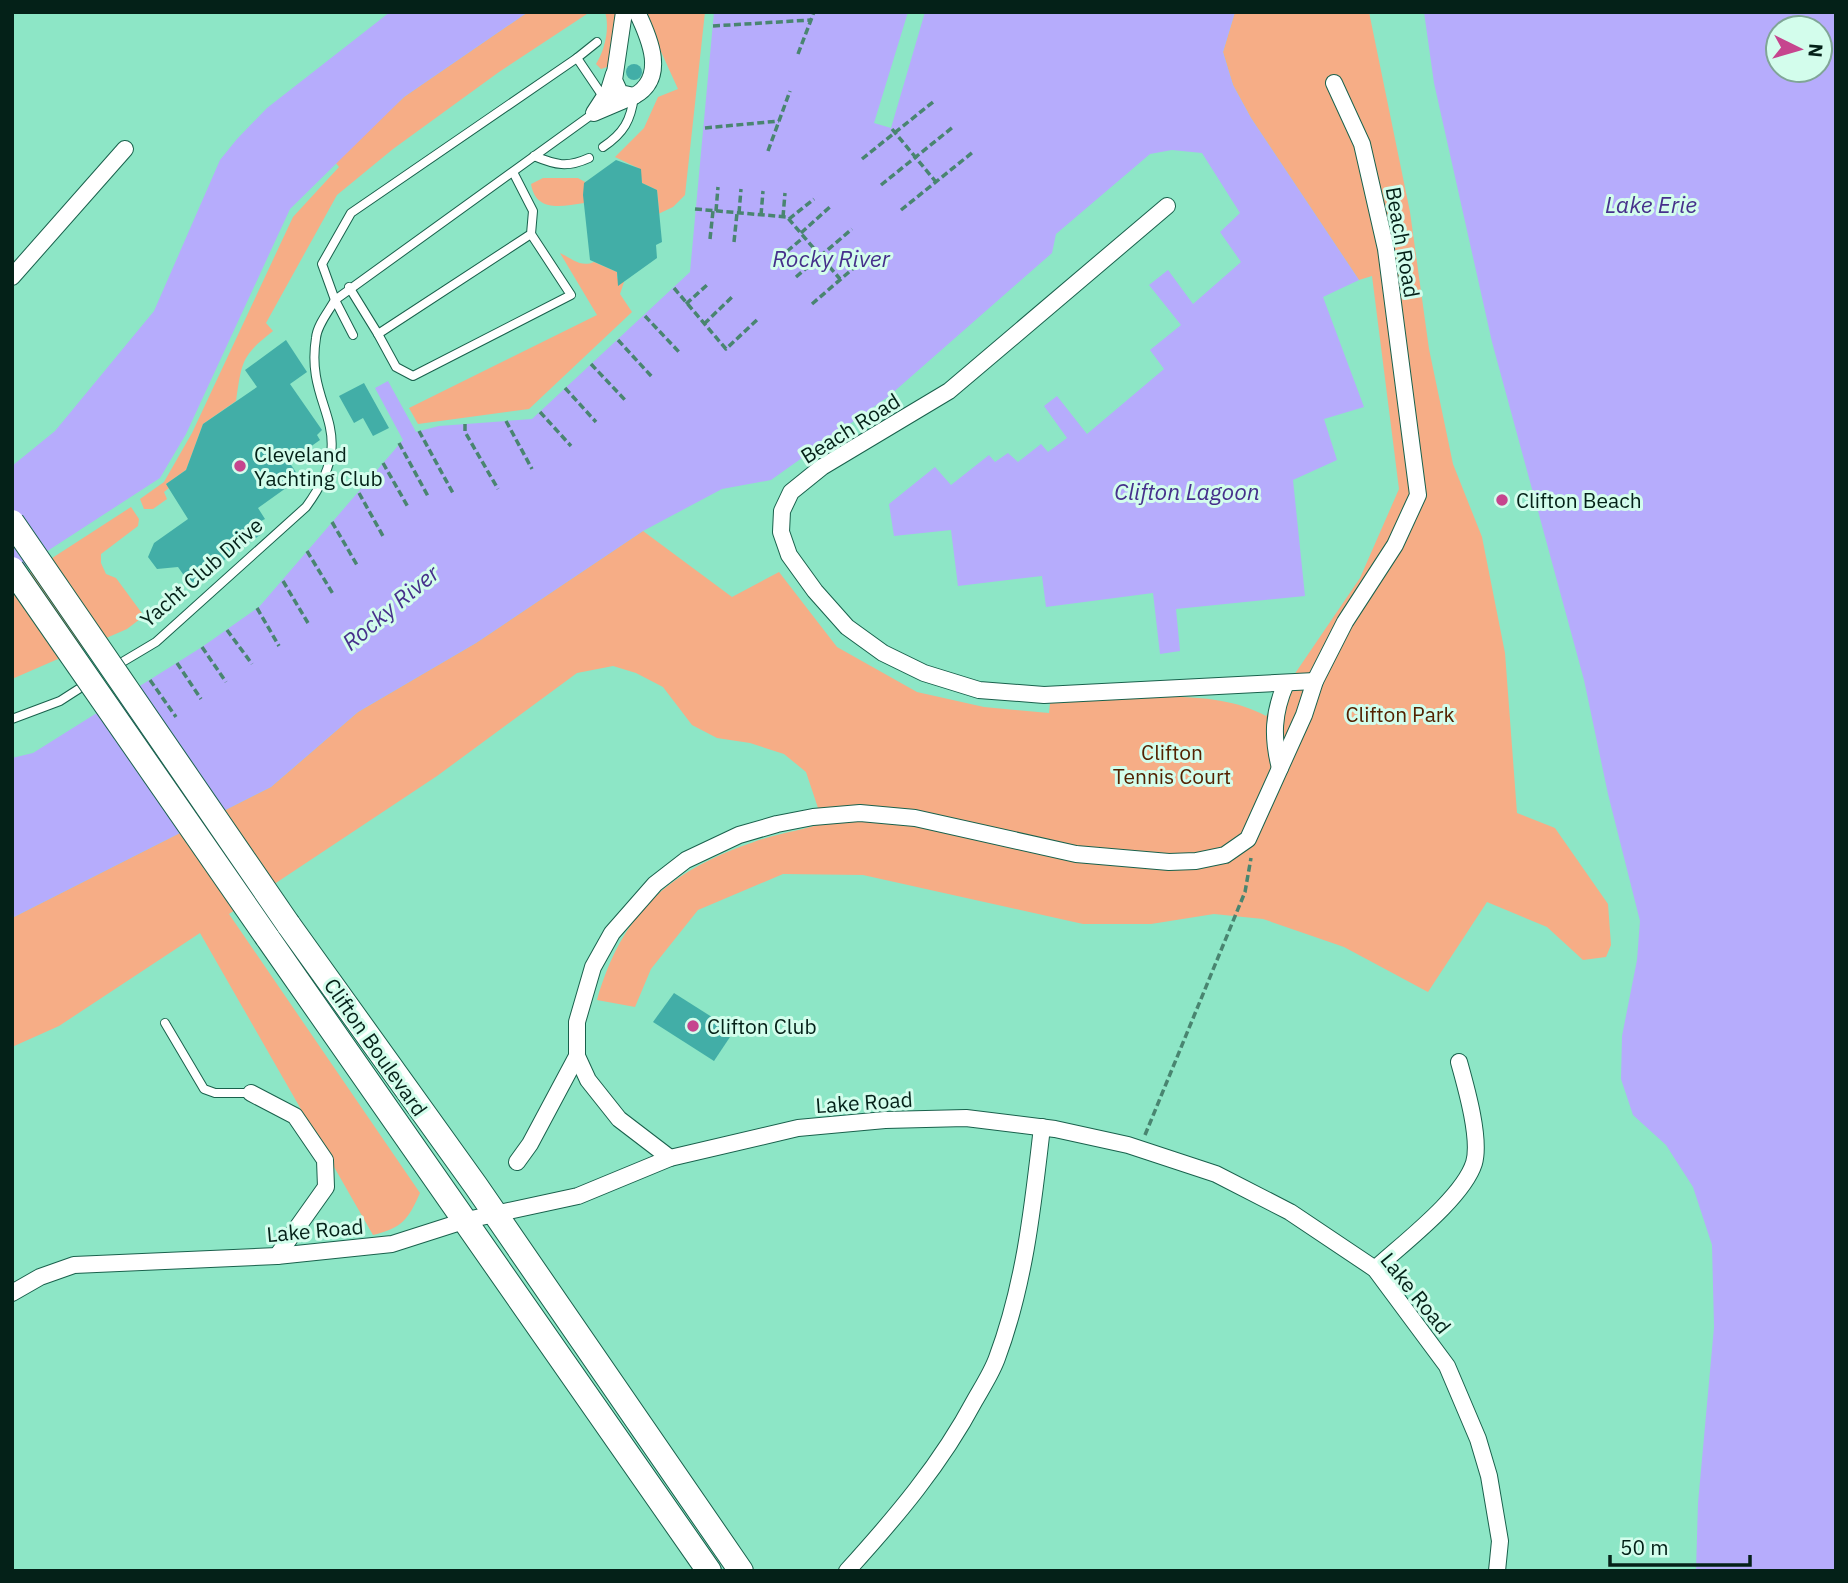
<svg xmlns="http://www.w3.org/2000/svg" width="1848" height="1583" viewBox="0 0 1848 1583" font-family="'IBM Plex Sans',sans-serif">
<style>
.green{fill:#f6ad86}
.water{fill:#b6acfc;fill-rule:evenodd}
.building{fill:#42aea7}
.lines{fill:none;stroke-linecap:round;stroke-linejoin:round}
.lane-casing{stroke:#19614c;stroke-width:10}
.street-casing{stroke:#19614c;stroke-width:18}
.primary-casing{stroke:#19614c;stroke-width:26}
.path{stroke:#498570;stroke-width:3.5;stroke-dasharray:7 3.5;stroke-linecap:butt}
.lane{stroke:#fff;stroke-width:8}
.street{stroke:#fff;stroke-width:16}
.primary{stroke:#fff;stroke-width:24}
.primary-bridge-casing{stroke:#19614c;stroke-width:26;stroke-linecap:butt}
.primary-bridge{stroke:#fff;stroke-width:24}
.poi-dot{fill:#c6458e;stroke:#d3fdec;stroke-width:2.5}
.labels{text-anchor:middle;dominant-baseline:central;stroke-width:6;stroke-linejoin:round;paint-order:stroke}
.street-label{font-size:21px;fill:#042118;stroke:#d3fdec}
.poi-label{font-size:21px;fill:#042118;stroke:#d3fdec;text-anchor:start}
.park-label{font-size:21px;fill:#532100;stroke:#d3fdec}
.water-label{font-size:23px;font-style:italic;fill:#46308b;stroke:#d3fdec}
</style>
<rect width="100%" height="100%" fill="#8de6c6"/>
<g class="green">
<path d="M528,12H590L499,72L393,149L337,195L266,323L273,331C241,356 242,362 236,401L203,424L186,470L166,484L169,488L164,492L167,499L153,509H144L140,499L164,482L192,433L293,217L339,167L335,162L404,97Z"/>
<path d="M605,12H618L612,57L607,67L601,69L596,64C605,50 610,28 605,12Z"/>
<polygon points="643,12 705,12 685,195 673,207 656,215 659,210 657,190 642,183 640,169 615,157 644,128 658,97 678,89"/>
<path d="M1235,12H1369L1410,212L1429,349L1453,464L1482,537L1505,653L1517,813L1555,828L1608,904L1611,945L1606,957L1583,960L1547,927L1487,902L1428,992L1344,947L1263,919L1214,914L1151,924H1083L863,875L783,874L698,910L651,969L635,1007L597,1000C622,914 667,872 751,843C774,834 800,831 823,823L806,772L784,754L750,743L717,738L692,725L663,687L636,673L613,666L577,673L437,776L229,914L420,1193C408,1220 402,1228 373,1235L200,933L59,1026L12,1047V918L271,787L358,712L476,643L643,531L732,597L779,572L837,647L917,692L984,707L1049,713L1050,703C1114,701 1209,684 1266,716L1360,578L1399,489L1372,276L1359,280L1251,118L1233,85L1223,52Z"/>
<path d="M543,178H578L585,182L584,203C562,206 536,213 531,184Z"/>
<path d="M560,253C571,258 581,268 594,262L617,272V278L624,282L620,294L632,312L529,409L418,424L409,408L597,315Z"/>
<polygon points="131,507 139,519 138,526 101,554 101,563 106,574 116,578 144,616 127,629 12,679 12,584"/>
</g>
<g class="water">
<polygon points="390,12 528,12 404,97 290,209 186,434 160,478 12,574 12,466 55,431 154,311 220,160 237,139 267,108"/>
<polygon points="714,12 908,12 874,123 891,128 925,12 1235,12 1223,52 1233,85 1251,118 1359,280 1323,297 1364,407 1324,419 1337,460 1293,480 1305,596 1176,609 1180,651 1160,654 1153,593 1046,607 1042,576 958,586 951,530 894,536 889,504 935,467 951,485 989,455 995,462 1008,453 1018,462 1041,444 1048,452 1067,438 1044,406 1057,396 1087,434 1164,369 1150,350 1181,325 1149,285 1168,270 1193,304 1241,262 1220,232 1240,213 1202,153 1172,150 1150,154 1056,234 1052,253 889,396 771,480 722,489 643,531 476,643 358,712 271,787 12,918 12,758 33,753 202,647 259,607 403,440 375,388 388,381 416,432 439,426 532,419 690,272"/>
<path d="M1424,12H1836V1571H1696L1698,1503L1714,1327L1712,1245L1693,1187L1666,1145L1633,1115L1621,1079L1622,1036L1637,960L1640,921L1608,794L1584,680L1492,342L1434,83ZM1820,28V70H1778V28Z"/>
</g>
<g class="building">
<circle cx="634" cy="72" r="8"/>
<polygon points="616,160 641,169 642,183 657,190 662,242 656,245 657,258 618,286 617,272 590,260 583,195 584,183"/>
<polygon points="286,340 307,372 290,384 322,430 317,435 320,440 289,462 300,478 258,508 265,519 257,523 263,533 190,584 178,567 157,569 148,557 154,543 188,519 166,484 186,470 203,424 257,387 245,370"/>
<polygon points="364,383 389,428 373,436 363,418 354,423 339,396"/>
<polygon points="674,993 734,1031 714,1061 653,1022"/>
</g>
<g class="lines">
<defs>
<g id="lane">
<polyline points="597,42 577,58 604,98"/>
<path d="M603,147C624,133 631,120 634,96"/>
<path d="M534,156C556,165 567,168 589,158"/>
<polyline points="349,287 378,334 531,234 533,211 513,172"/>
<polyline points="378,334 396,367 413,376 571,295 531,234"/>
<polyline points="353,335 335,300 322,264 351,213 577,58"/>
<path d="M114,667L156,642L306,507C364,428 304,411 316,338C317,325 329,311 335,300L594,113"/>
<polyline points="12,719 60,701 88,683"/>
<polyline points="165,1023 204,1089 215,1093 251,1093"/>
</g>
<g id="street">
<path d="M624,12L614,80L620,93L634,96C667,78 650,39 637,12"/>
<polyline points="614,74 609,90 594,113 634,96"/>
<polyline points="1167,206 949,391 822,467 791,492 782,511 781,532 789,555 815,591 847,627 883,653 924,673 979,690 1044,695 1315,681"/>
<polyline points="12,277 125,149"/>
<path d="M1280,768C1272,737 1273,713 1286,683"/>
<polyline points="251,1093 295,1116 325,1160 326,1187 277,1256"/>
<polyline points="670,1158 619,1119 588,1080 577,1056 577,1022 593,967 612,933 655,884 686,860 739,835 777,824 813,817 860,813 915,818 1076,854 1169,862 1196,861 1225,855 1248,839 1304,715 1315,681 1345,622 1395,545 1418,495 1386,249 1362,144 1334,83"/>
<polyline points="517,1162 530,1144 577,1056"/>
<path d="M1375,1269C1402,1244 1463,1198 1474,1163C1481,1139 1466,1087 1459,1062"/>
<polyline points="12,1293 40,1277 74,1265 277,1256 392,1244 467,1220 578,1196 670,1158 798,1128 885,1120 966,1118 1055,1129 1128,1145 1216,1174 1290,1212 1375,1269 1447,1366 1478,1439 1489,1476 1500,1541 1497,1571"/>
<path d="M847,1571C896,1517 941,1464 975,1400C983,1386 992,1372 997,1358C1025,1283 1033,1205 1042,1127"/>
</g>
<g id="primary">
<polyline points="288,924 476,1186 741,1571"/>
<polyline points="267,937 709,1571"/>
</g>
</defs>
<use href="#lane" class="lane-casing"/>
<use href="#street" class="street-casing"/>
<use href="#primary" class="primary-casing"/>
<g class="path">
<polyline points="713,26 811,20"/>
<polyline points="798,54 814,12"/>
<polyline points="705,128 779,121"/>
<polyline points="892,129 936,182"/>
<polyline points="768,151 790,91"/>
<polyline points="862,159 933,102"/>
<polyline points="881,185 953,127"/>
<polyline points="695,209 787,217 840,279"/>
<polyline points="901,210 973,152"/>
<polyline points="716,211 718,187"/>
<polyline points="739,213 741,189"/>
<polyline points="761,215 763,191"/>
<polyline points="783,217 785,193"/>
<polyline points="789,219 814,199"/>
<polyline points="801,233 832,205"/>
<polyline points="710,239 713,211"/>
<polyline points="734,242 737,213"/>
<polyline points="779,258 804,237"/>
<polyline points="796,277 852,229"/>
<polyline points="674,288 726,349 759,318"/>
<polyline points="686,304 707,285"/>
<polyline points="812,304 871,253"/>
<polyline points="645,316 680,353"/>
<polyline points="704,324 732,297"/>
<polyline points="618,340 653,378"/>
<polyline points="591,364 626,401"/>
<polyline points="565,388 596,422"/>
<polyline points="540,412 571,446"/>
<polyline points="506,421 532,469"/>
<polyline points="465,424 465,432 498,489"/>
<polyline points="419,431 454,495"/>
<polyline points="399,443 429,498"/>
<polyline points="383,463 408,507"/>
<polyline points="359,493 383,536"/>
<polyline points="332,522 357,565"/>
<polyline points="307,551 333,594"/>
<polyline points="283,581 308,623"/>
<polyline points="257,608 279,646"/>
<polyline points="227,630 252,664"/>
<polyline points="202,647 226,682"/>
<polyline points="177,663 201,699"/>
<polyline points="150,680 176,717"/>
<polyline points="1145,1135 1245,892 1251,858"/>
</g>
<use href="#lane" class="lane"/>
<use href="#street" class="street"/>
<use href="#primary" class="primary"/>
<defs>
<g id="primary-bridge">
<polyline points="12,522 288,924"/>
<polyline points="12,569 267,937"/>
</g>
</defs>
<use href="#primary-bridge" class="primary-bridge-casing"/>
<use href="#primary-bridge" class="primary-bridge"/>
</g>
<g class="poi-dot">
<circle cx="240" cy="466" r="7"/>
<circle cx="1502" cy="500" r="7"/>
<circle cx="693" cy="1026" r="7"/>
</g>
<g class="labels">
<g class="street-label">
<text transform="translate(1403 242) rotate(80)">Beach Road</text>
<text transform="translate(850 428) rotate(-32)">Beach Road</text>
<text transform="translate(201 572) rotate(-41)">Yacht Club Drive</text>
<text transform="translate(376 1047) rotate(55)">Clifton Boulevard</text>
<text transform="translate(864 1102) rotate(-4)">Lake Road</text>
<text transform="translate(315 1230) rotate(-5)">Lake Road</text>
<text transform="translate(1416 1293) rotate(51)">Lake Road</text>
</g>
<g class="poi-label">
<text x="254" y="454">Cleveland<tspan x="254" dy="24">Yachting Club</tspan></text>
<text x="1516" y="500">Clifton Beach</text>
<text x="707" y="1026">Clifton Club</text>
</g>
<g class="park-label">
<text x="1400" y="714">Clifton Park</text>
<text x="1172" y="752">Clifton<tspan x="1172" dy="24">Tennis Court</tspan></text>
</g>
<g class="water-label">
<text x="1651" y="204">Lake Erie</text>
<text x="831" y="258">Rocky River</text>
<text x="1187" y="491">Clifton Lagoon</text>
<text transform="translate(390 607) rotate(-40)">Rocky River</text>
</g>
</g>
<rect width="1848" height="1583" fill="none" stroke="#042118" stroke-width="28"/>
<g transform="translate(1799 49) rotate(95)"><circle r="33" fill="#d3fdec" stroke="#80a597" stroke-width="2"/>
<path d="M0-5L12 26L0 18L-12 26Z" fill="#c6458e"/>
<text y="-10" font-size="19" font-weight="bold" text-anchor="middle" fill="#042118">N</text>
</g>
<path d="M1610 1555v10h140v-10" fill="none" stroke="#042118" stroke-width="3.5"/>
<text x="1620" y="1555" font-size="21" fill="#042118" stroke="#d3fdec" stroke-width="5" paint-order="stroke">50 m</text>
</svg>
